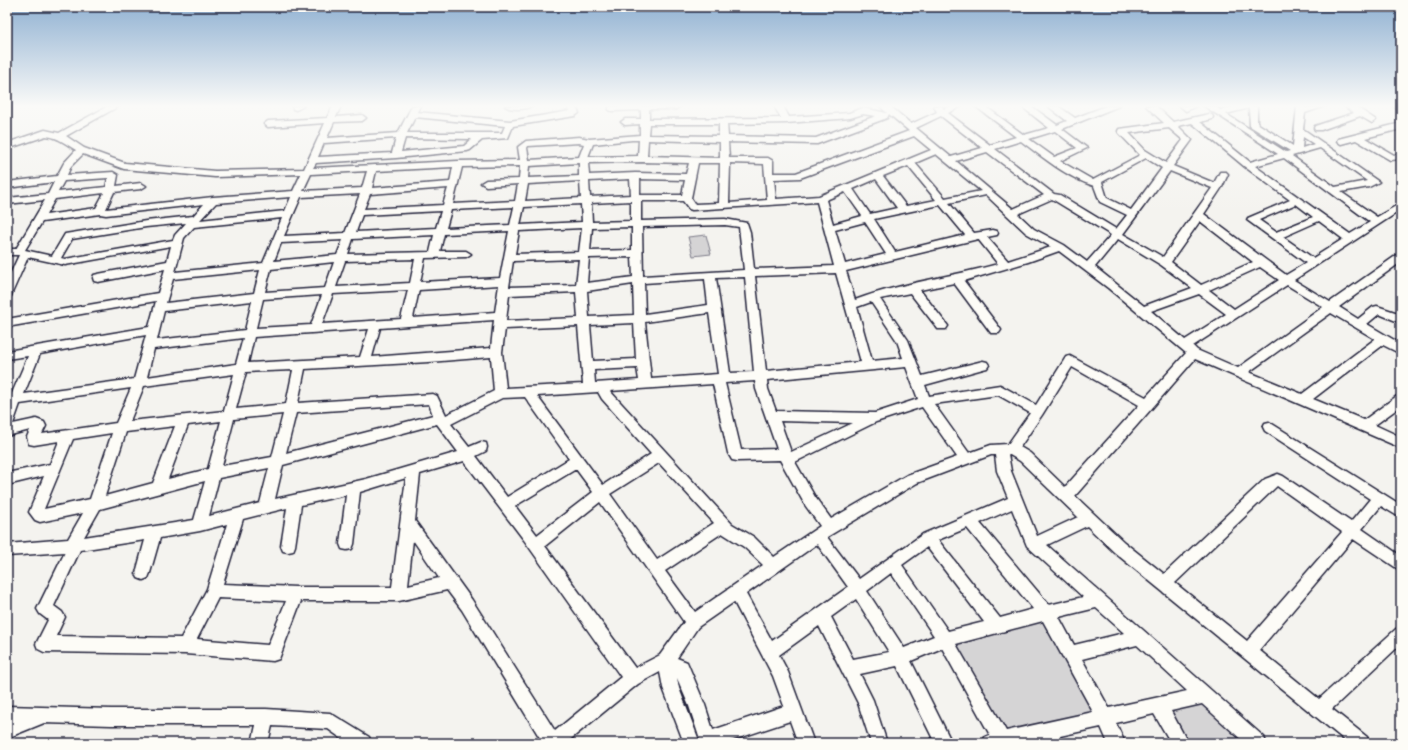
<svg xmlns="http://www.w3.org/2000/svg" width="1408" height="750" viewBox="0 0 1408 750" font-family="Caveat,sans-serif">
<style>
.green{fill:#d5d4d5;stroke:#7c7b88}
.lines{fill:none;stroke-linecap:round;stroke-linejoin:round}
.minor-casing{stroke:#22223b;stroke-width:3}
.minor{fill:#fdfcf7;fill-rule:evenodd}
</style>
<rect width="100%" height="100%" fill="#f4f3ef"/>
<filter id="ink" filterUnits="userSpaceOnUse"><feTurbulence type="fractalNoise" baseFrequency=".025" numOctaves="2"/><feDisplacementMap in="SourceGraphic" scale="8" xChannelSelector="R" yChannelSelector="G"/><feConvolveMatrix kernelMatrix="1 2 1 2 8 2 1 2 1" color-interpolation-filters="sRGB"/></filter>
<g filter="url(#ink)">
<g class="green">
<polygon points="706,235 711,254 693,256 688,237"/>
<polygon points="1046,618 1098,712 1007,734 954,641"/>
<polygon points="1199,700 1247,743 1188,743 1168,708"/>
</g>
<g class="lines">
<defs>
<g id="minor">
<path d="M108,106H119L66,136L84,148L125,163L215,171L304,169L325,123L268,127L264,124L268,121L327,118L333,106H341L336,117L362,115L366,118L362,121L334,122L327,138L398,133L412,106H420L417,112L510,121L570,111L567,106H575L579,113L575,116L513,126L508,138L482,140L470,150L467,151L396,158L316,163L313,168L458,161L520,160L518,147L526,141L579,137L589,139L640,135V124L625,125L621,122L625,119H641V110L612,111L609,110V106H680L676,109H649V119L781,118L774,106H783L789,117L849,113L863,108L887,113L880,106H890L911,124L937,112L934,106H942L944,109L950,106H962L948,113L990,145L1016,137L975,106H985L1024,135L1049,128L1021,106H1031L1057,125L1067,121L1048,106H1058L1075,118L1106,106H1119L1062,129L1087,148L1060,161L1093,180L1140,155L1119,133L1118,131L1119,129L1164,123L1146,106H1156L1173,122L1209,114L1212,115L1213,117L1212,119L1200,122L1250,162L1278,154L1204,106H1215L1220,110L1235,106H1257V123L1293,146L1297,106H1305V108L1325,106L1305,113L1303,129L1379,182L1369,187L1341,192L1377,217L1401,203V210L1294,280L1330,302L1397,255L1401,254V262L1339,307L1358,319L1373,307L1377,306L1401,314V323L1379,314L1367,324L1401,344V354L1383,345L1313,399L1364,420L1397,396L1401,394V406L1375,425L1401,437V448L1195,359L1075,496L1124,542L1164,574L1265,479L1278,474L1283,476L1351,522L1370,499L1265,431L1263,427L1265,423L1269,422L1401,505V518L1381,506L1362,529L1401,556V571L1353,539L1259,650L1319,699L1396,629L1401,626V644L1332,709L1367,737L1369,743H1348L1114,552L1087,526L1047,545L1264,737L1266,743H1245L1202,704L1171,711L1188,743H1171L1154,714L1116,723L1125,743H1108L1101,727L1060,736L1062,743H1045L1044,739L1028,743H983L985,737L990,735L942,648L911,661L952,743H935L897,666L860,674L873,700L887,743H871L858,703L819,626L779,655L788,672L814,743H798L790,721L724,743H701L689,706L677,678L679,688L700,743H684L663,688L660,672L638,684L566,743H543L462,610L447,590L399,601H301L279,659L273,661L185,654L44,652L38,649L36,644L48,620L40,614L37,609L65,552L7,556V544L68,539L83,513L40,522L35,520L29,512L44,476L7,485V473L50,464L59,441L34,445L29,444L27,437L30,430L7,436V405L28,356L7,359V351L149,327L156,301L7,327V319L158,293L165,269L98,282L94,281L93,278L94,275L98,274L167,261L171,246L65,265L28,257L12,293L11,296L7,297V281L19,255H7V249H16L45,200L7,204V198L48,194L54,182L7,188V182L57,176L64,163L76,150C66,144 58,137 46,136L7,149V143L45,130L59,133ZM1249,108L1250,126L1290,151L1286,152L1226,114ZM863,114L876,116L816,138L728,136L727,124L786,123L850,118ZM889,114L909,131L796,173H773V161L768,158H729L728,142L817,144L887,118ZM941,116L982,148L951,157L916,128ZM415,117L505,126L502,133H407ZM1192,123L1245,167L1290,200L1248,218L1247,220L1306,263L1286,275L1204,214L1222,187L1228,174L1226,172H1220L1214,183L1173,166L1192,140L1178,126ZM649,124H719V136L648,135ZM1169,128L1183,140L1166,163L1145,150L1129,133ZM1055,131L1077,148L1054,157L1029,139ZM914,136L931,150L819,196L776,199L774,179L800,178ZM1303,137L1314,144L1302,148ZM396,138L392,153L318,157L324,143ZM405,138L472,139L464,146L401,152ZM632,140H639L638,156L588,157L593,144ZM648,140L720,142V158L647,156ZM1021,141C1044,158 1066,177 1094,186L1100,202L1127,215L1116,229L1060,195L1054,194L995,149ZM579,143L584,144L579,157L529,160L527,148L528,146ZM1320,148L1367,181L1335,187L1292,156ZM987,152L1044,195L1013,209L956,161ZM83,154L124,169L215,177L301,174L293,191L213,197L106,209L114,192L141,189L146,186L141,183L116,186L118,175L113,172L67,175L71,166ZM936,154L981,191L945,198L915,163ZM1146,158L1162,168L1131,210L1107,198L1102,182ZM1284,158L1370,222L1350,234L1255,166ZM642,162L689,163L686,174L635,173L589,175L588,163ZM579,163V176L528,178L529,166ZM698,163H720L719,203L695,204L691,198ZM730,163L764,164L767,200L729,203ZM520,166L519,179L486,180L481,183L486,186L518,184L515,201L453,204L462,167ZM908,166L936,200L906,206L883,176ZM453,167L450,182L372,188L376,171ZM367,171L362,188L303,191L311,174ZM1170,171L1212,188L1163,257L1123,234ZM108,178L106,187L58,192L64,181ZM630,179L631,195L590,197L589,181ZM640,179L685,180L682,195H640ZM876,179L897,208L870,214L853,189ZM580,181L581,198L525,201L528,184ZM448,188L443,205L364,209L370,194ZM845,192L862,216L833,224L826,200ZM104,193L96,208L46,215L55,199ZM360,194L345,233L284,236L301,197ZM986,195L1026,233L1051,247L1008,261L987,237L997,235L998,233L997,231L993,230L974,233L949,203ZM291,197L285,211L200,220L216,203ZM1052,199L1111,235L1087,262L1064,245L1034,229L1018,214ZM631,201V221L592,222L591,203ZM641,201H683L689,209L692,210L817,202L834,266L754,269L750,232L747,223L725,219L641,221ZM204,204L193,216L146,221L65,234L52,256L25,250L42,222L100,214L106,215ZM581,204L582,222L520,225L524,207ZM1296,204L1313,217L1276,232L1259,220ZM940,205L965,235L895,252L874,219ZM514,207L510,225L446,228L451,210ZM441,211L436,228L356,232L362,215ZM282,218L263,263L175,272L184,238L194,227ZM1200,221L1253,262L1201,285L1171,262ZM1319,221L1343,239L1313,258L1283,237ZM865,222L886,254L845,264L835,230ZM186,223L175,235L173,240L65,259L61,258L72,239L146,227ZM725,225L739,227L744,270L643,276L642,227ZM632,227V250L590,251L592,228ZM582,228L579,252L515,254L519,231ZM509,231L500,278L420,282L425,258L466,257L471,254L466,251H440L444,234ZM434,235L430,252L348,254L353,239ZM978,239L998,264C951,277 900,283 855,300L846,271ZM1118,239L1161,265L1192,288L1144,306L1095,267ZM343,240L337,255L274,261L281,243ZM1059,251L1108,288L1186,353L1146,397L1070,356L1066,357L1036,405L1000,385L929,396L925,385L983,369L987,368L989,365L987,362L983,361L922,376L908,340L880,299L910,293L938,329H946L948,326L920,290L954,283L991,333H999L1001,330L999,327L964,281L1028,262ZM632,257L633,277L587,283L589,258ZM415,259L410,283L336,287L345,261ZM579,259L576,285L509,287L513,261ZM334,262L325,288L265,292L271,269ZM1260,267L1279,280L1234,309L1209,290ZM260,270L254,293L166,303L173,279ZM836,273L861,362L766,371L755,276ZM745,277L754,372L730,373L716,278ZM705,279L708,305L645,314L644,283ZM633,284L634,315L589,317L587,291ZM499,285L495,312L413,318L419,290ZM1287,285L1323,307L1238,368L1197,350L1193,346ZM408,290L401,319L322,324L333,294ZM576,292L578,318L506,321L509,295ZM1199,294L1226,314L1185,340L1151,311ZM322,295L311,325L256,328L263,299ZM252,301L245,330L157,340L164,311ZM871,302L897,341L903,358L872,361L857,307ZM709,313L718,374L651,379L645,322ZM1331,313L1375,339L1302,394L1249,372ZM494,320L491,348L372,357L380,328ZM634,323L636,359L593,361L590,325ZM578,326L583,384L506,388L502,352L505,329ZM369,329L360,357L248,363L254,337ZM146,335L134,379L24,394L40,354ZM243,338L236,364L147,377L154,349ZM491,357L494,391L446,415L437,396L433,394L298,403L305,369L429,362ZM906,367L918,399L875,413L776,411L768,389L767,380ZM1072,367L1139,405L1065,487L1030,453L1020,447L1042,415ZM637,368L639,380L595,383L594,370ZM293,370L286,404L236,409L246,372ZM234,374L224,411L130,421L144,386ZM755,381L756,389L777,449L741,450L725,383ZM713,384L728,453L732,460L737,461L780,460L805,505L820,526L774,557L754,537L732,524L610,391ZM131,388L116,423L42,434L46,426L44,422L36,419L13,424L20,404ZM598,392L602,399L651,454L603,485L537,396ZM998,395L1030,413L1008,444L991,445L969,453L934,404ZM525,397L569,459L507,497L476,456L486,451L487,447L486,443L481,442L469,447L451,424L502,398ZM429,404L433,415L286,453L296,413ZM922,407L957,457L907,475L831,519L815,497L795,462L876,422ZM283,414L272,457L222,466L234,419ZM221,421L208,469L168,479L188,425ZM780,421L853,423L791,452ZM437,424L458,452L366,479L275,499L283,465ZM175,426L153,483L105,496L126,432ZM112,433L90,499L44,509L73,439ZM1008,454L1020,461L1078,517L1037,536L1011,471ZM991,455H995L997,471L1008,498L923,534L859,579L827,537L917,483ZM464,461L524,540L621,677L555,731L472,600L415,521L420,474ZM659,463L714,523L657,560L610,494ZM269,468L260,503L209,516L219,478ZM576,469L593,492L537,535L515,506ZM406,478L392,587H296L223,584L243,519L287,508L281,546L283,551L288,552L293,551L295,546L301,505L346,495L340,544L342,549L347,550L352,549L354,544L360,492ZM205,481L194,520L84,537L100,509ZM1277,486L1342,532L1247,641L1175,583ZM600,502L684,622L660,655L635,668L545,546ZM1012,509L1027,546L1083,597L1049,605L980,523ZM227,524L207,589L181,638L56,636L65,617L62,612L54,606L80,550L145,540L136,573L138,578L143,580L148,578L150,573L160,538L200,531ZM967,528L1033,609L1000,618L938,540ZM722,533L744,547L763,565L695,612L665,571ZM413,540L439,578L408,585ZM817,544L848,587L772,641L746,594ZM927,547L984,622L948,631L902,565ZM891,573L934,636L904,648L867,591ZM218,598L286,601L268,645L197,639ZM856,599L889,652L853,659L831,617ZM734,602L773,676L784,706L713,730L705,705L687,662L677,658L698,627ZM1096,608L1124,633L1074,645L1059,617ZM1043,621L1093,712L1006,731L956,644ZM1137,645L1187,691L1109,708L1082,659Z"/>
<polygon points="292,106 304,106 296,110 293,109"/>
<path d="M505,106H531C525,110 511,110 505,106Z"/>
<polygon points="1180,106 1196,106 1186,111"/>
<polygon points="1344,106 1355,106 1376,120 1372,123 1360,116 1321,130 1315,130 1314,128 1315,126 1354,113"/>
<polygon points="1393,106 1401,106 1401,112"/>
<polygon points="1401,123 1401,129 1365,138 1394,155 1401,153 1401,159 1390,160 1356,140 1341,144 1337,141 1338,139"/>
<polygon points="7,706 111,709 266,709 330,713 369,737 371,743 348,743 328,729 272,726 268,743 252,743 256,725 111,725 44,723 7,738"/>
</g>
</defs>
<use href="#minor" class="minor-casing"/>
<use href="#minor" class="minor"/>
</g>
</g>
<linearGradient id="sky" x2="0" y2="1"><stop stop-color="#90b1d2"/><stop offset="0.5" stop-color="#fafaf8"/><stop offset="1" stop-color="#fafaf8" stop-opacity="0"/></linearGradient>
<rect width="1408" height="212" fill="url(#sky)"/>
<rect width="1408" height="750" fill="none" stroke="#fdfcf7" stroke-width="24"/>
<rect x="12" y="12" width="1384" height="726" fill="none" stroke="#22223b" stroke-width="1.5" filter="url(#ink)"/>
</svg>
